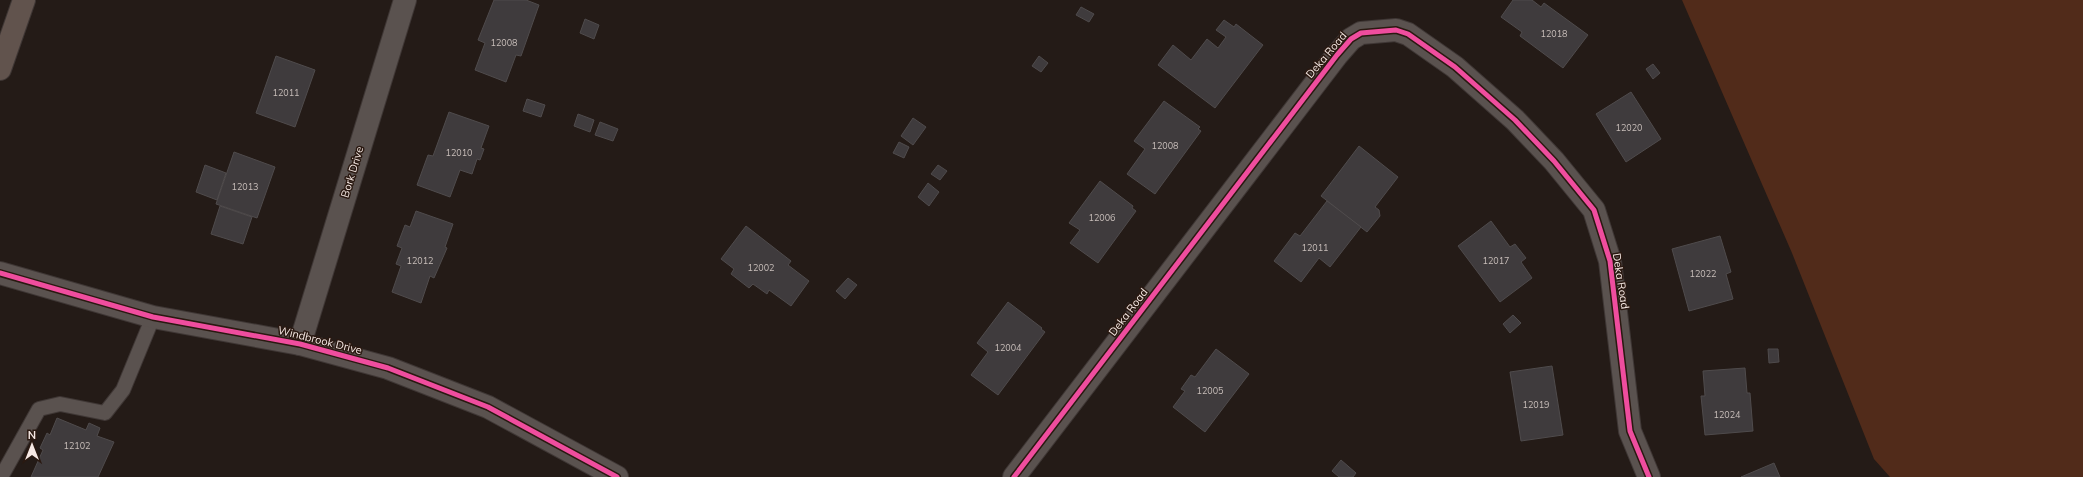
<svg xmlns="http://www.w3.org/2000/svg" width="2083" height="477" viewBox="0 0 2083 477" font-family="Mulish,sans-serif">
<style>
.green{fill:#512b1a}
.building{fill:#3f3b3d;stroke:#4f4b4c}
.lines{fill:none;stroke-linecap:round;stroke-linejoin:round}
.service-casing{stroke:#3f3735;stroke-width:16}
.minor-casing{stroke:#3f3735;stroke-width:24}
.tertiary-casing{stroke:#3f3735;stroke-width:24}
.primary-casing{stroke:#3f3735;stroke-width:24}
.service{stroke:#5a524f;stroke-width:14}
.minor{stroke:#5a524f;stroke-width:22}
.tertiary{stroke:#5a524f;stroke-width:22}
.primary{stroke:#61534d;stroke-width:22}
.cycleway-casing{stroke:#2a1911;stroke-width:8}
.cycleway{stroke:#ef4d9e;stroke-width:5}
.labels{text-anchor:middle;dominant-baseline:central;stroke-width:3;stroke-linejoin:round;paint-order:stroke}
.number-label{font-size:9px;fill:#c8beba}
.street-label{font-size:11px;fill:#f6e9e4;stroke:#2a1911}
</style>
<rect width="100%" height="100%" fill="#241b17"/>
<polygon class="green" points="1682,0 2083,0 2083,477 1890,477 1874,459 1792,253"/>
<g class="building">
<polygon points="494,0 526,0 539,5 521,56 516,55 506,82 475,70 485,43 478,40"/>
<polygon points="1513,0 1532,0 1541,7 1544,3 1588,35 1563,68 1520,36 1522,32 1501,17"/>
<polygon points="1081,7 1094,14 1089,22 1076,15"/>
<polygon points="585,19 599,25 594,39 580,33"/>
<polygon points="1224,20 1234,27 1236,24 1263,45 1215,108 1158,65 1173,45 1191,60 1207,39 1218,48 1226,37 1216,30"/>
<polygon points="276,56 315,70 295,127 256,113"/>
<polygon points="1039,56 1048,63 1041,72 1032,66"/>
<polygon points="1653,64 1660,73 1653,79 1646,69"/>
<polygon points="1631,92 1661,139 1626,162 1596,114"/>
<polygon points="527,99 545,105 541,117 523,111"/>
<polygon points="1164,101 1200,127 1198,129 1201,131 1155,194 1127,174 1145,149 1134,141"/>
<polygon points="449,112 489,126 481,148 484,149 480,160 477,159 472,174 460,170 450,197 417,185 428,155 433,156"/>
<polygon points="578,114 594,120 590,132 574,126"/>
<polygon points="913,118 926,127 913,145 901,136"/>
<polygon points="600,122 618,129 613,141 595,135"/>
<polygon points="899,142 909,147 904,158 893,153"/>
<polygon points="1359,146 1398,177 1375,207 1379,210 1380,216 1367,232 1321,196"/>
<polygon points="234,152 275,167 257,218 216,204"/>
<polygon points="205,165 226,173 217,200 196,192"/>
<polygon points="938,165 947,171 940,180 931,174"/>
<polygon points="1100,181 1133,206 1132,208 1136,211 1098,263 1070,243 1080,230 1069,223"/>
<polygon points="928,183 939,192 929,206 918,197"/>
<polygon points="1327,201 1361,227 1330,267 1319,258 1301,282 1274,261 1295,233 1300,236"/>
<polygon points="220,206 252,217 243,244 211,234"/>
<polygon points="416,211 453,224 445,247 447,248 444,255 434,278 430,276 421,303 392,292 401,266 396,264 402,248 397,246 405,225 410,227"/>
<polygon points="1491,221 1510,247 1515,244 1526,258 1521,262 1532,278 1500,302 1458,246"/>
<polygon points="746,226 791,261 788,265 809,281 791,306 769,290 767,294 753,284 749,288 731,274 734,269 721,259"/>
<polygon points="1720,236 1731,272 1726,274 1733,299 1689,311 1672,249"/>
<polygon points="848,278 857,285 845,299 836,291"/>
<polygon points="1008,302 1042,328 1041,329 1045,332 998,395 971,375 988,352 977,343"/>
<polygon points="1513,315 1521,323 1510,333 1503,324"/>
<polygon points="1216,349 1249,374 1205,432 1173,407 1185,391 1181,389 1191,375 1195,377"/>
<polygon points="1768,349 1778,349 1779,362 1769,363"/>
<polygon points="1552,366 1563,435 1521,441 1510,372"/>
<polygon points="1745,368 1747,393 1750,393 1753,431 1705,435 1701,396 1705,396 1703,371"/>
<polygon points="57,418 86,430 89,423 100,428 97,436 114,442 98,477 31,477 43,450 40,448 47,433 50,435"/>
<polygon points="1341,460 1356,473 1353,477 1339,477 1332,471"/>
<polygon points="1774,463 1780,477 1741,477"/>
</g>
<g class="lines">
<defs>
<polyline id="service" points="1,477 39,409 60,404 105,413 123,390 153,317"/>
<g id="minor">
<polyline points="300,344 405,0"/>
<polyline points="1014,477 1337,55 1351,39 1361,33 1396,30 1408,34 1455,67 1515,120 1554,161 1594,210 1610,261 1630,431 1649,477"/>
</g>
<polyline id="tertiary" points="0,273 153,317 300,344 388,368 488,407 617,477"/>
<polyline id="primary" points="0,69 24,0"/>
</defs>
<use href="#service" class="service-casing"/>
<use href="#minor" class="minor-casing"/>
<use href="#tertiary" class="tertiary-casing"/>
<use href="#primary" class="primary-casing"/>
<use href="#service" class="service"/>
<use href="#minor" class="minor"/>
<use href="#tertiary" class="tertiary"/>
<use href="#primary" class="primary"/>
<defs>
<g id="cycleway">
<polyline points="0,273 153,317 300,344 388,368 488,407 617,477"/>
<polyline points="1014,477 1337,55 1351,39 1361,33 1396,30 1408,34 1455,67 1515,120 1554,161 1594,210 1610,261 1630,431 1649,477"/>
</g>
</defs>
<use href="#cycleway" class="cycleway-casing"/>
<use href="#cycleway" class="cycleway"/>
</g>
<g class="labels">
<g class="number-label">
<text x="1554" y="33">12018</text>
<text x="504" y="42">12008</text>
<text x="286" y="92">12011</text>
<text x="1629" y="127">12020</text>
<text x="1165" y="145">12008</text>
<text x="459" y="152">12010</text>
<text x="245" y="186">12013</text>
<text x="1102" y="217">12006</text>
<text x="1315" y="247">12011</text>
<text x="420" y="260">12012</text>
<text x="1496" y="260">12017</text>
<text x="761" y="267">12002</text>
<text x="1703" y="273">12022</text>
<text x="1008" y="347">12004</text>
<text x="1210" y="390">12005</text>
<text x="1536" y="404">12019</text>
<text x="1727" y="414">12024</text>
<text x="77" y="445">12102</text>
</g>
<g class="street-label">
<text transform="translate(1326 55) rotate(-50)">Deka Road</text>
<text transform="translate(352 172) rotate(-73)">Bork Drive</text>
<text transform="translate(1621 281) rotate(81)">Deka Road</text>
<text transform="translate(1128 312) rotate(-53)">Deka Road</text>
<text transform="translate(320 340) rotate(14)">Windbrook Drive</text>
</g>
</g>
<g transform="translate(32 445)" stroke="#2a1911" stroke-width="3" paint-order="stroke">
<path d="M0-3L7 15L0 10L-7 15Z" fill="#f6e9e4"/>
<text y="-6" font-size="11" font-weight="bold" text-anchor="middle" fill="#f6e9e4">N</text>
</g>
</svg>
